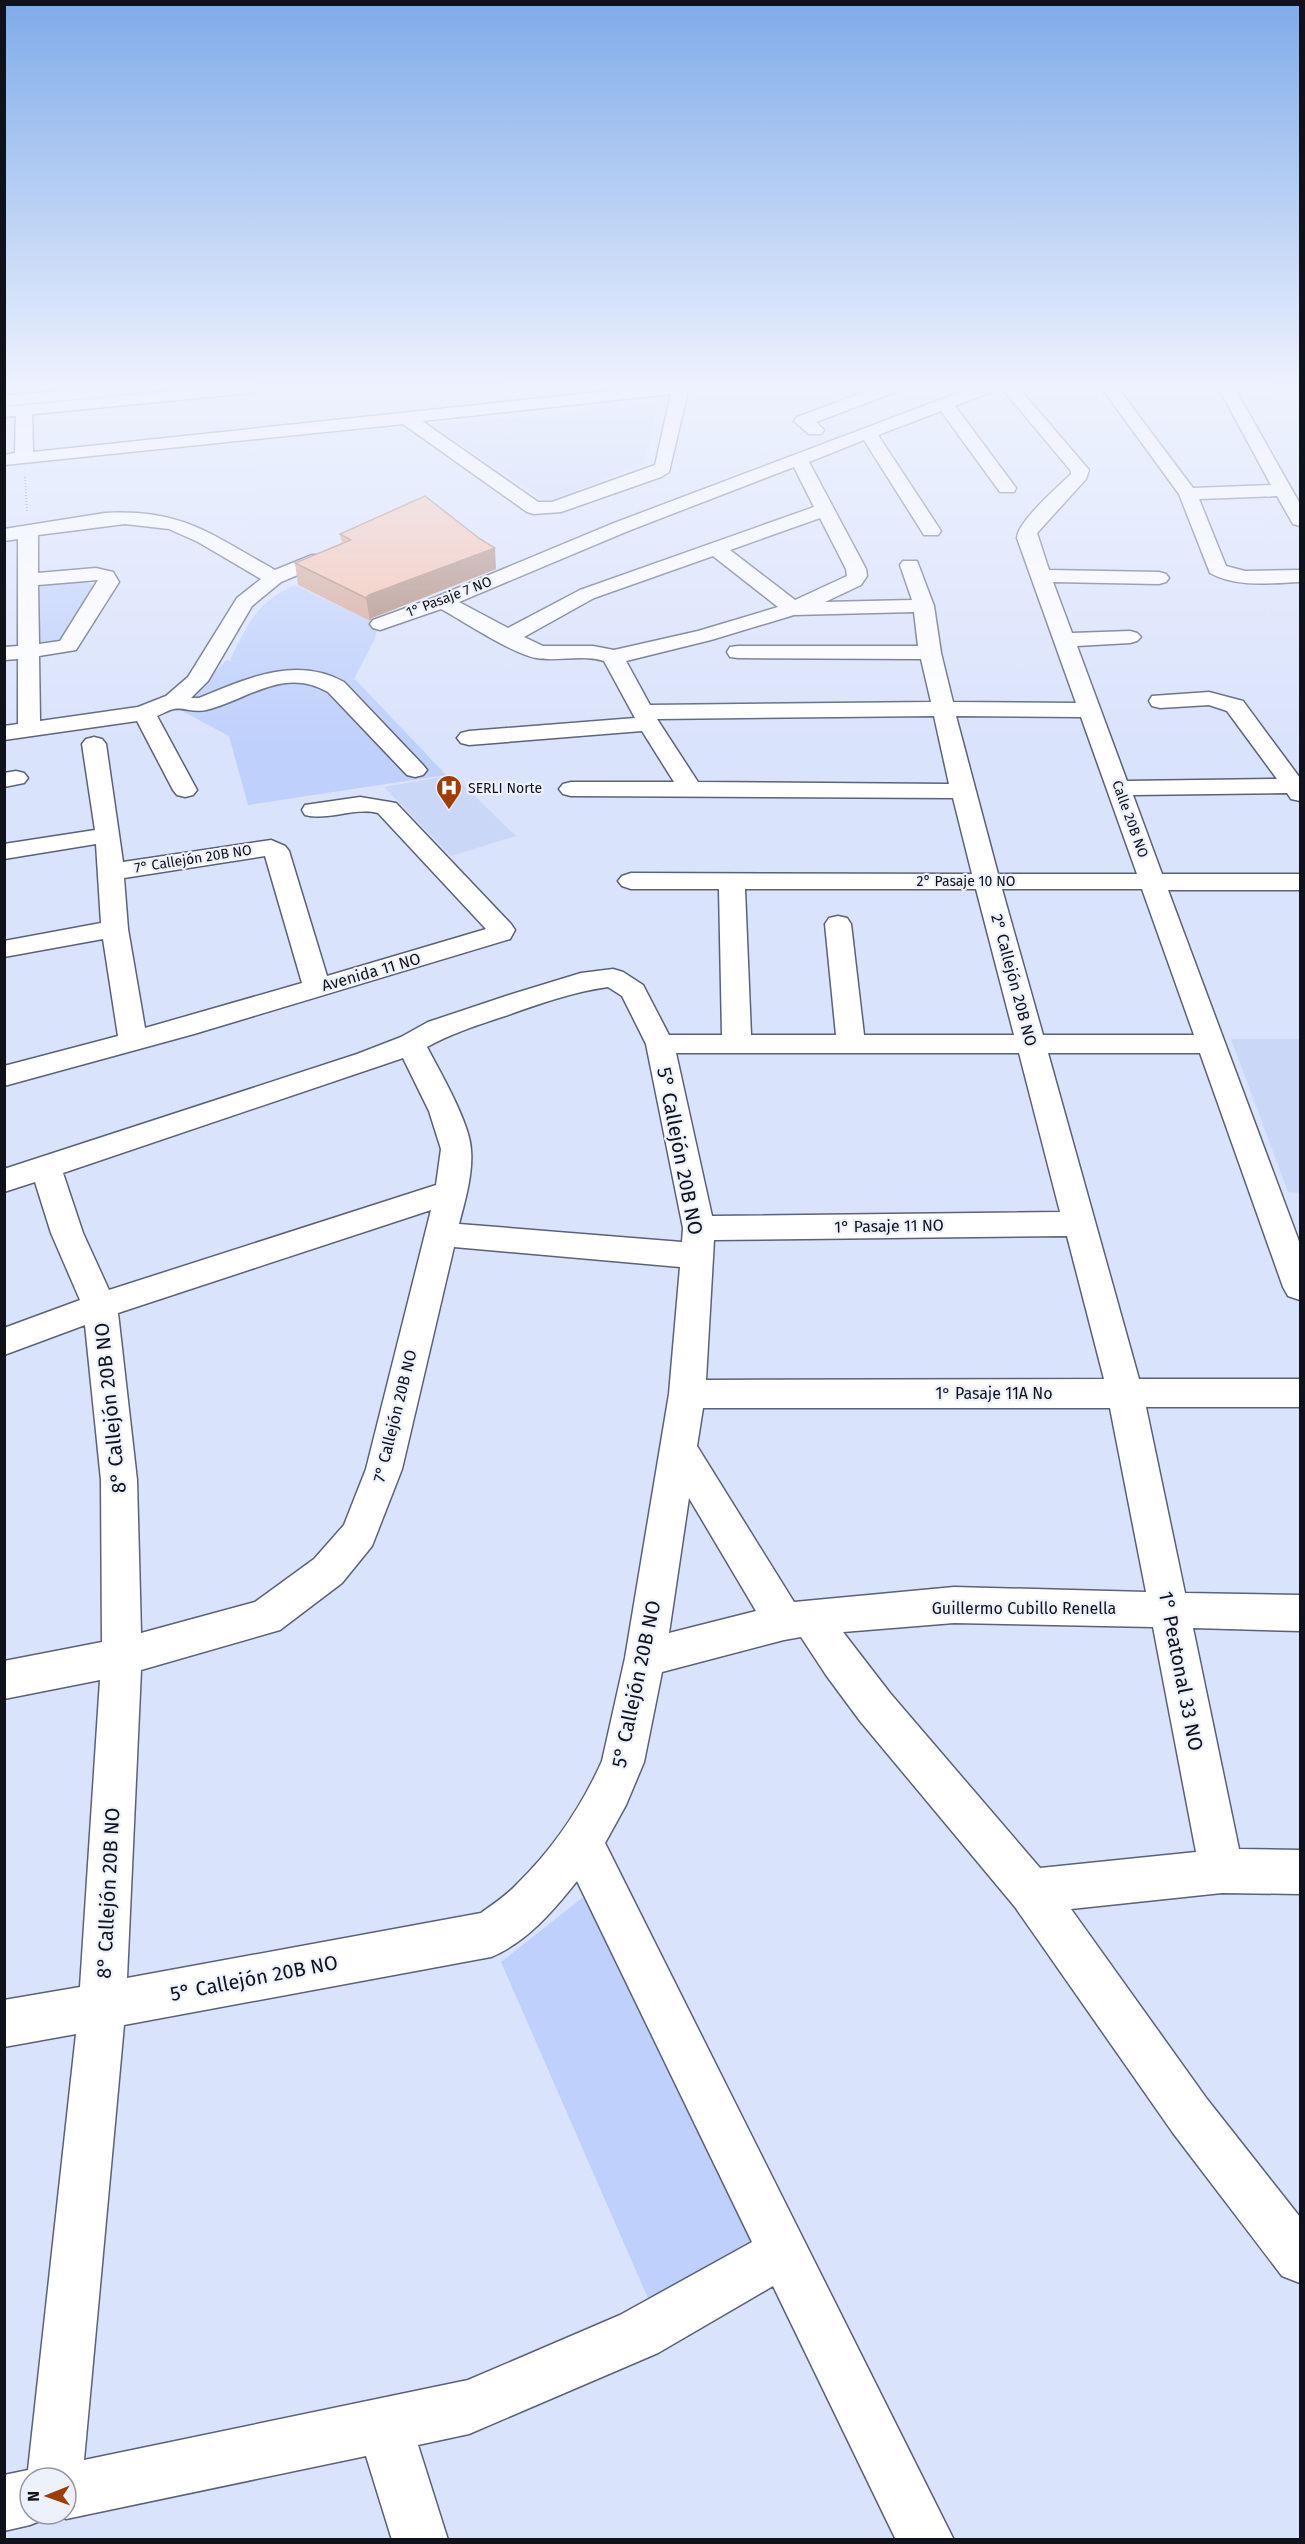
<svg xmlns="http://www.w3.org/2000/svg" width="1305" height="2544" viewBox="0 0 1305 2544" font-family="'Fira Sans',sans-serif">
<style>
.built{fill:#cbd7f7}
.green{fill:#bfd0fc}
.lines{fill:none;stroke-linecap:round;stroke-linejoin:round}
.minor-casing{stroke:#5a6277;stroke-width:3}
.major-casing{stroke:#5a6277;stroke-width:3}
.highway-casing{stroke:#5a6277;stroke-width:3}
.path{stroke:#7d8495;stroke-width:2;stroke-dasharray:1 2;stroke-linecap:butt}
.minor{fill:#fff;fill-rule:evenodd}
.major{fill:#fff;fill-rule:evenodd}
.highway{fill:#fff;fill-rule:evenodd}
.wall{fill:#d5a692}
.shaded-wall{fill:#ae8777}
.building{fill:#f8c1aa;stroke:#ae8777;stroke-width:1.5}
.labels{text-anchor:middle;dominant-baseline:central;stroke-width:4.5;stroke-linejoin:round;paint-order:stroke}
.far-street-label{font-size:14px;fill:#0f121a;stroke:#edf1fb}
.far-poi-label{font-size:14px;fill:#0f121a;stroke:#edf1fb;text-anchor:start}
.street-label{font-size:16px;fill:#0f121a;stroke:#edf1fb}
.near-street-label{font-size:20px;fill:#0f121a;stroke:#edf1fb}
</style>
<rect width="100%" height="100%" fill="#dae3fc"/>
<g class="built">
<polygon points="655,402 652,435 643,464 550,501 545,501 476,455 437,426"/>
<polygon points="453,775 516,836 451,856 384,787"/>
<polygon points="1231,1039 1300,1039 1300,1193 1288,1192"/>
</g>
<g class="green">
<polygon points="84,581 95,586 60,642 35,647 33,586"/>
<path d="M295,585L378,625L375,638L354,679L346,678L356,680L446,775L248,805L229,736L180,710C198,695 209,675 227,660L243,663L230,660C249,623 255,603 295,585Z"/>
<polygon points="587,1894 760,2252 651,2305 501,1962"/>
</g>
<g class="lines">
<defs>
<g id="minor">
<path d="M647,387H692L688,391L669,472L661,477L561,512L534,514L527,512L403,424L4,465V455L15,453L16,410L18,406H30L32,410L33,452ZM671,394L655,465L552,502H538L422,421Z"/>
<polygon points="878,387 900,387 898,391 816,422 824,430 821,434 809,434 794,421 797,417"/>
<path d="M974,387H996L994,391L955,406L1016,488L1014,492H1000L941,411L878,435L941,531L938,535H924L864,440L809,462L866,569L867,576L861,585L825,602L912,600L900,565L903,561H917L934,606L941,653L953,702L1076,703L1017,538C1017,522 1059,486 1071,474V471L1001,387H1018L1089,470L1086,479L1037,533L1049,570L1159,572L1166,574L1169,578L1166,582L1159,584L1053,582L1072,633L1130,631L1137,633L1141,637L1137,641L1130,643L1077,646L1127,781L1277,779L1227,711L1209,705L1160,708L1152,706L1149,701L1152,696L1209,692L1243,701L1300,778V801L1291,799L1287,793L1133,795L1162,874H1300V890H1168L1300,1244V1300L1288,1296L1283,1287L1200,1053H1048L1139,1379H1300V1407H1146L1185,1593L1300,1595V1631L1193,1628L1239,1849L1300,1850V1894L1222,1893L1071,1909L1207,2099L1300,2217V2283L1282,2276L1173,2133L1015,1907L860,1721L826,1675L801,1637L784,1640L662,1672L644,1762L626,1805L605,1843L954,2540H896L773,2286L658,2353L469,2434L418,2445L448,2540H392L366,2456L66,2519L54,2514H66V2478H30V2514H51L50,2517L30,2525L4,2531V2475L28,2470L76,2034L4,2047V2000L80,1987L100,1680L4,1699V1661L102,1642L101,1480L85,1325L4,1355V1328L80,1300L51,1233L35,1182L4,1192V1169L357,1054L401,1037L428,1022L509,995L581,973L613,969L623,972L643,985L669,1035H722L719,889H631L622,886L618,881L622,876L631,873L972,874L953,798L571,796L563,794L559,789L563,784L571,782H674L642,731L469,745L461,743L457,738L461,733L469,731L635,718L604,661C582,654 558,662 536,658C511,653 465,622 441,609L380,630L373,628L370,624L373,620L436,597L614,523ZM794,467L814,507L580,590L508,628L459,602L628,531ZM820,518L846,569L847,576L795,600L730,550ZM713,556L778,607L698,631L614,650L593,646H543L524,637L594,598ZM914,612L918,646H738L730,647L727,652L730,657L738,658L921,659L931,702L650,705L626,661L711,640L794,615ZM934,716L949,784L698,782L657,719ZM956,716L1081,717L1137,874H998ZM745,889H976L1014,1035H864L851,924L847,918L838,916L829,918L825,924L836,1035H751ZM1002,889H1142L1194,1035H1043ZM608,987L622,996L646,1044L683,1228L682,1242L459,1224C465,1201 473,1174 471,1150C470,1123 440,1072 427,1047C452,1033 478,1025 505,1016C539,1004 572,992 608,987ZM676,1053H1019L1060,1212L712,1216ZM403,1058L429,1111L441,1149L436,1185L109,1290L83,1233L63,1173ZM431,1210L366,1469L344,1525L314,1559L255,1602L141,1633L137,1480L118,1313ZM1067,1236L1104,1379L706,1380L714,1240ZM454,1247L680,1267L669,1394L625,1658L602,1761C582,1806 552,1850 517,1884C507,1895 493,1904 481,1913L127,1978L141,1670L280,1630L342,1583L372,1546L402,1469ZM703,1408H1110L1146,1592L954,1587L794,1602L697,1446ZM689,1498L756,1611L669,1633ZM954,1623L1153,1627L1196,1852L1040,1868L890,1693L843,1632ZM577,1881L752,2242L620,2315L468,2380L84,2460L124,2025L491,1957C527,1942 553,1911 577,1881Z"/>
<path d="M1101,387H1117L1193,488L1271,485L1218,387H1234L1300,504V526L1293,524L1277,496L1199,499L1226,566L1245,571L1300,570V582C1271,583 1237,588 1210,573L1179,494Z"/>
<path d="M105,513C183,509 210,534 275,570L312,555H326L329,559L326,563L281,582L252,606L208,681L191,698H199C246,679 295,655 344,682L423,765L427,770L423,775L415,777L407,775L328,692C283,666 248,700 206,710C193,713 184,707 174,709C168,710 162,714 157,716L197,790L193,795L185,797L177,795L173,790L137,721L4,740V726L18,724V659L4,660V647L18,646V539L4,541V529ZM125,524L169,529L198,542L261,579L237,598L188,677L166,696L138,707L40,721L39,656L76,650L119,582L113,572L96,568L38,573V535ZM98,580L60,641L39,644L38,585Z"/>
<path d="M94,737L102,739L106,744L123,862L271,840L285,846L289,851L327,976L486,929L378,813C354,807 329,821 305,815L302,810L305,805L360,797L396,803L511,924L515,930L510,939L194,1034L4,1086V1066L118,1036L103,939L4,957V941L101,923L96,844L4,859V844L95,830L82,744L86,739ZM265,856L302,983L145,1028L128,929L124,878Z"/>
<polygon points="16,771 24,773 28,778 24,783 4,787 4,773"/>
</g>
<polygon id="major" points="211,387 266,387 258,392 4,417 4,407"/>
<polygon id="highway" points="103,387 160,387 152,392 4,406 4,396"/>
</defs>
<use href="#minor" class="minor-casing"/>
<use href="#major" class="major-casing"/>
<use href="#highway" class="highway-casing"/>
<polyline class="path" points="25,477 27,511"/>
<use href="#minor" class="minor"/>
<use href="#major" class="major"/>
<use href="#highway" class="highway"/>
</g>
<polygon class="wall" points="340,534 496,569 372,618 370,621 298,585 295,563 342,543"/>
<polygon class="shaded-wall" points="495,548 496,569 372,618 370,621 366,598 369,595"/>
<polygon class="building" points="425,496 480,539 495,548 369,595 366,598 295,563 351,540 340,534"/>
<linearGradient id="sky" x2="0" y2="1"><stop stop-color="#7fabe9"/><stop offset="0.52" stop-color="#eef2fe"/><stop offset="1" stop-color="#eef2fe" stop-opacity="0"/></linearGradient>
<rect width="1305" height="743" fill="url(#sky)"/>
<defs>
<symbol id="hospital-pin" viewBox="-11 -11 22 30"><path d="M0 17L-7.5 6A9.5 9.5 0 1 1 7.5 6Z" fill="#a03d03" stroke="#edf1fb"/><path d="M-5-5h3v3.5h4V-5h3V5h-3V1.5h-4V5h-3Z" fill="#fff"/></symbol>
</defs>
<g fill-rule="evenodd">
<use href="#hospital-pin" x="434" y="773" width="30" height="40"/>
</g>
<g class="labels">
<g class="far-street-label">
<text transform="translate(449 597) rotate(-21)">1° Pasaje 7 NO</text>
<text transform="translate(1130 819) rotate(70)">Calle 20B NO</text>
<text transform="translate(193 859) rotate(-9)">7° Callejón 20B NO</text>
<text x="966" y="881">2° Pasaje 10 NO</text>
</g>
<g class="far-poi-label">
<text x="468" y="788">SERLI Norte</text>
</g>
<g class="street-label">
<text transform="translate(371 972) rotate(-16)">Avenida 11 NO</text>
<text transform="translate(1014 980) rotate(75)">2° Callejón 20B NO</text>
<text transform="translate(889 1226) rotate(-1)">1° Pasaje 11 NO</text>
<text x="994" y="1393">1° Pasaje 11A No</text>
<text transform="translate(395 1416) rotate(-76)">7° Callejón 20B NO</text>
<text x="1024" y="1608">Guillermo Cubillo Renella</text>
</g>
<g class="near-street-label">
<text transform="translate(680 1151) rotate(79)">5° Callejón 20B NO</text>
<text transform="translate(110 1408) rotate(-96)">8° Callejón 20B NO</text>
<text transform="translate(1181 1671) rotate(79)">1° Peatonal 33 NO</text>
<text transform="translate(636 1684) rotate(-78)">5° Callejón 20B NO</text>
<text transform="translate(108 1893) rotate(-87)">8° Callejón 20B NO</text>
<text transform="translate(254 1978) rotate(-11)">5° Callejón 20B NO</text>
</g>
</g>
<rect width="1305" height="2544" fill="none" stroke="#0f121a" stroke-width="12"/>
<g transform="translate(48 2496) rotate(269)"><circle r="28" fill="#edf1fb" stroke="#9498a1" stroke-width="1.5"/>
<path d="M0-4.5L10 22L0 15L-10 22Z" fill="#a03d03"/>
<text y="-9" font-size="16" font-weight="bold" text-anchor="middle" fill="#0f121a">N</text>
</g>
</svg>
